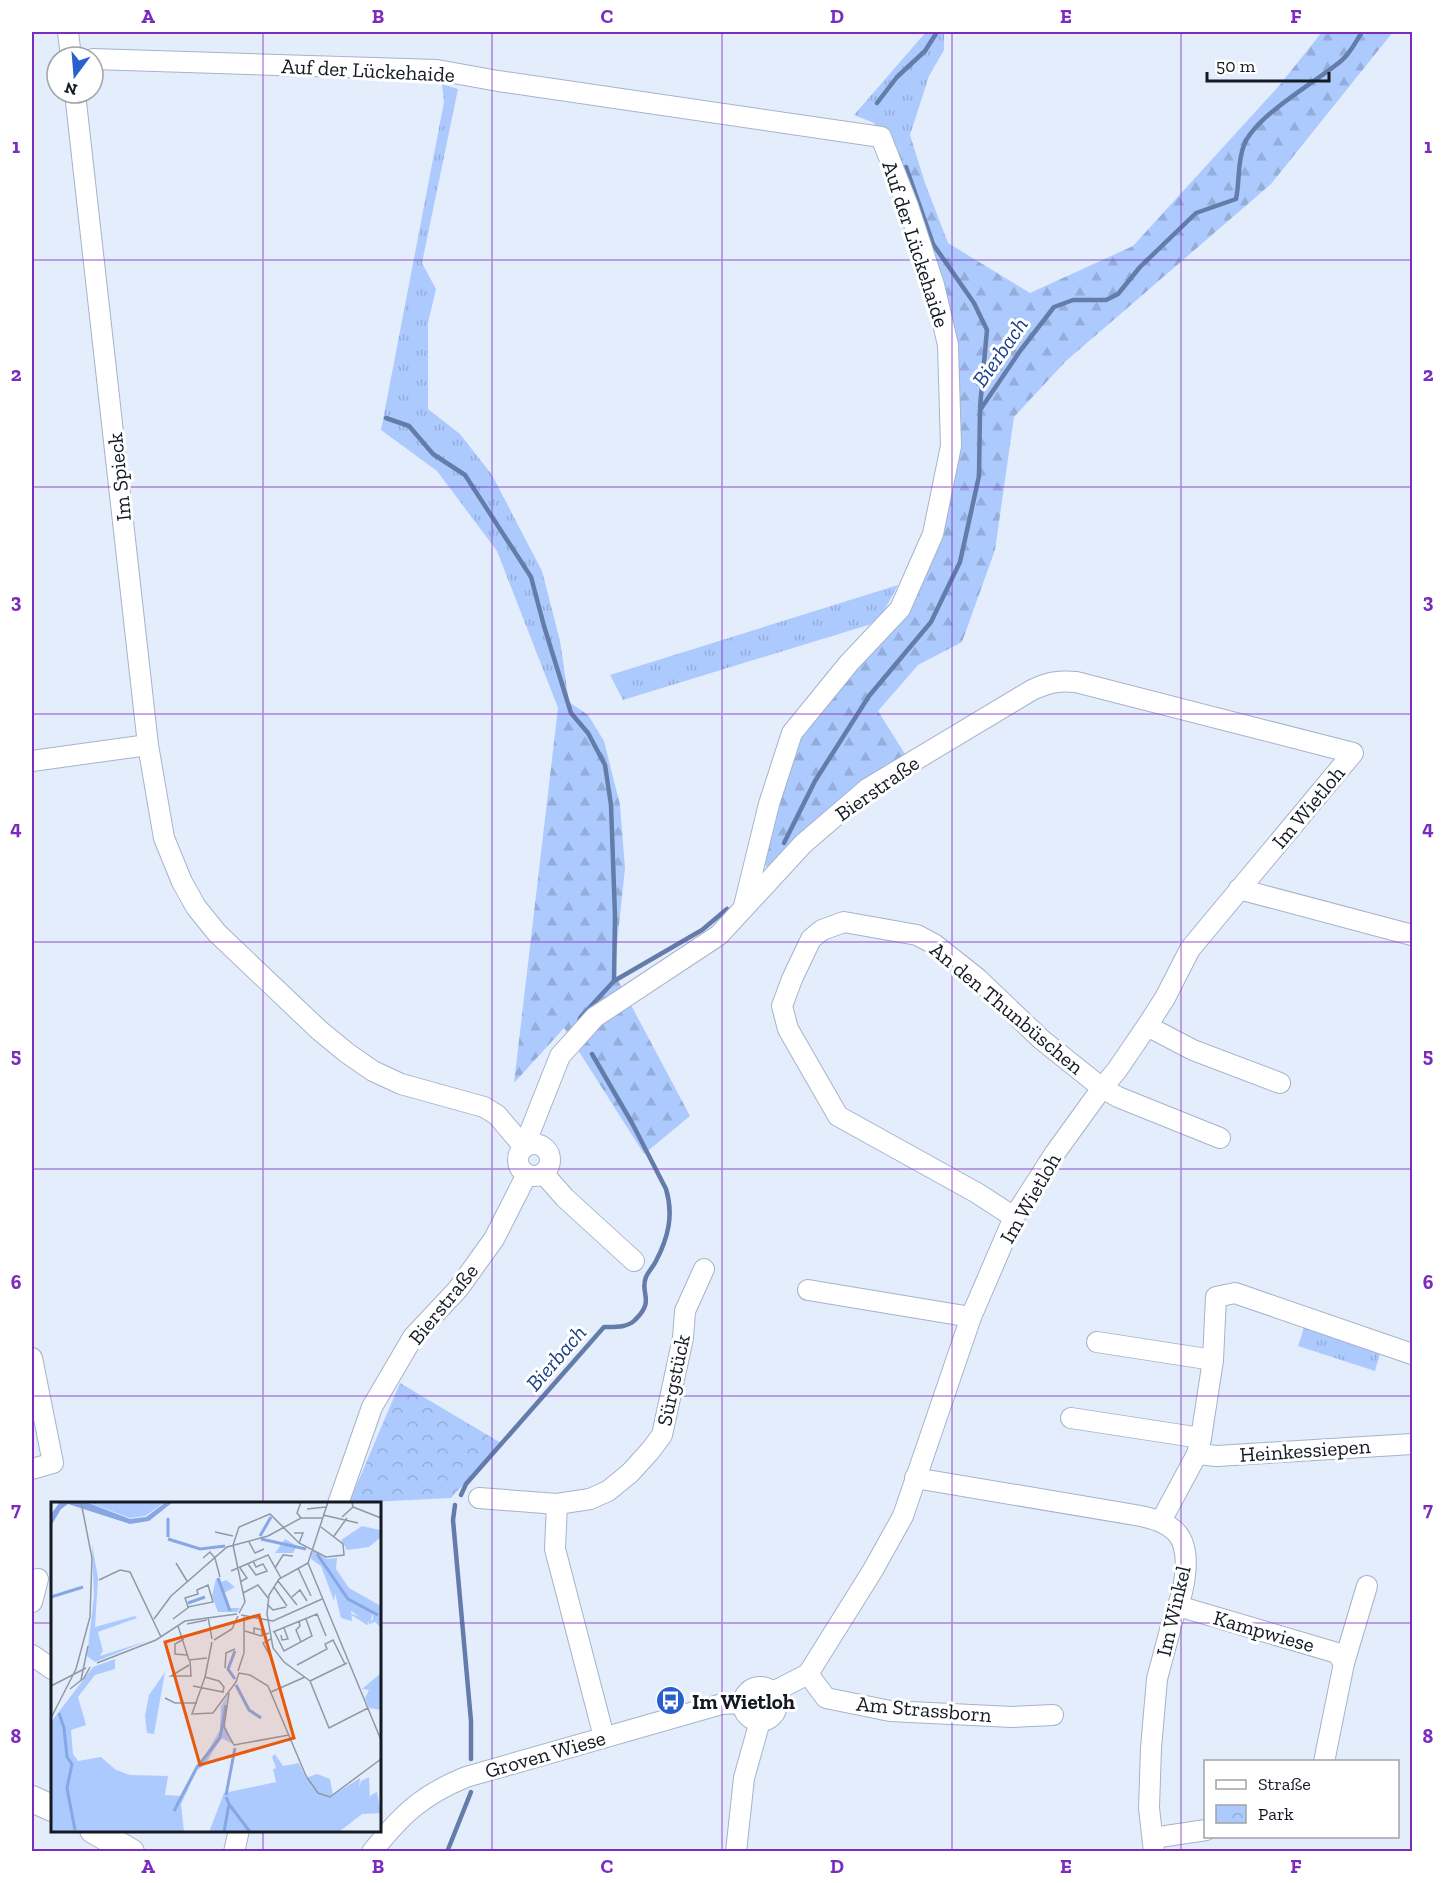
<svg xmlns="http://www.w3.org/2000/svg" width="1444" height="1883" viewBox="0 0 1444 1883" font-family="'Zilla Slab',serif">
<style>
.grass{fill:url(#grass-tufts)}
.forest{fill:url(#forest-firs)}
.park{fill:url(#park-crowns)}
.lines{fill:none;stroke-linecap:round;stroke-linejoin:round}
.stream{stroke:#647ca9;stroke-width:4.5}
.minor-casing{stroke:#a6b3cb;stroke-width:22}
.major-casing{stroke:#a6b3cb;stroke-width:28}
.minor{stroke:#fff;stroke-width:20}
.major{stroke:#fff;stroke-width:26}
.grid{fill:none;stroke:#7b2cbf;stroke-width:1.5;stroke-opacity:0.55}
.labels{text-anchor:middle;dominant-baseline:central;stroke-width:6;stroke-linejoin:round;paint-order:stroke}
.street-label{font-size:21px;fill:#141922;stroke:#fff}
.poi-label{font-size:21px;font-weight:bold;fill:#141922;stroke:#fff;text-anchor:start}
.water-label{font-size:22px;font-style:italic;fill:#1c4188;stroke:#fff}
.inset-river{fill:none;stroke:#86a7e3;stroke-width:3}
.inset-road{fill:none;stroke:#9198a5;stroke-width:1.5}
.view{fill:#e8590c;fill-opacity:0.15;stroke:#e8590c;stroke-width:3}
.inset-edge{fill:none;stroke:#141922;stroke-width:3}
.neatline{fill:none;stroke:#7b2cbf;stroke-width:2}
.grid-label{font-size:20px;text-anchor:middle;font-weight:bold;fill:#7b2cbf}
</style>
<defs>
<pattern id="grass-tufts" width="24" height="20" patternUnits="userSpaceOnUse" patternTransform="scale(1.5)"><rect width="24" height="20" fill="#adcafe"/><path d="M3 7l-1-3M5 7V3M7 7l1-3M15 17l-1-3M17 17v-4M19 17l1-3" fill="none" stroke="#94add9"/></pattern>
<pattern id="forest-firs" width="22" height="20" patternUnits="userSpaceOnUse" patternTransform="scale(1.5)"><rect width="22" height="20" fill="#adcafe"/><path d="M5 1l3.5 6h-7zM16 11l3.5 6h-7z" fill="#94add9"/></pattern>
<pattern id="park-crowns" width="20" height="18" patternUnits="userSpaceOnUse" patternTransform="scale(1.5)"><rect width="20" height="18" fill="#adcafe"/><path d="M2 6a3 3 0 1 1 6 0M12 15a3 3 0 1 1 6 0" fill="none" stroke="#94add9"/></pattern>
</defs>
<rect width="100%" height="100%" fill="#e4edfc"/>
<g class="grass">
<polygon points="926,32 944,32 944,50 929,76 910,135 893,156 874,123 854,115"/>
<polygon points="442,84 458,89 422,263 436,289 428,323 428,409 460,434 492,475 542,571 560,641 569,702 558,708 497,551 437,471 381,430 444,102"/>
<polygon points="898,585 878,622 623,700 610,675"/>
<polygon points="1306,1322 1382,1347 1375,1371 1298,1346"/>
</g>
<g class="forest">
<polygon points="1322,32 1393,32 1271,184 1066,361 1014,417 995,550 962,642 918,665 878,711 905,754 832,805 770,870 760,860 797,736 906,612 935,535 955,348 893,156 910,135 925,183 948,243 1030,293 1133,246 1278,87"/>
<polygon points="569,702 588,715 604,741 620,805 625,868 614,973 690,1116 644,1154 564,1028 514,1083 558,708"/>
</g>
<polygon class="park" points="400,1383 501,1443 451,1498 349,1503"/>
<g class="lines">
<g class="stream">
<polyline points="877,103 897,77 925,51 937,32"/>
<polyline points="906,167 933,244 974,303 987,330 980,407"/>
<polyline points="386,418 409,426 433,454 465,475 531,577 544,626 571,713 588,733 605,765 611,805 615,916 614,981"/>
<path d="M784,843L815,781L869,696L931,622L960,562L979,476L980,410L1020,351L1054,307L1073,300H1106L1118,294L1140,267L1196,213L1236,199C1240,180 1237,163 1244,145C1256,115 1316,82 1341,61C1350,54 1356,41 1362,32"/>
<polyline points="578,1026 580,1018 614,981 702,930 727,909"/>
<path d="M461,1495L466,1484L604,1327C615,1327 627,1328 635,1320C656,1300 639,1293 646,1277C648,1272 653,1267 656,1261C668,1238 674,1215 666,1189L632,1123L592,1054"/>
<polyline points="455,1505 453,1520 471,1721 471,1759"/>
<polyline points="447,1852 471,1792"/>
</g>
<defs>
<g id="minor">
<polyline points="68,32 71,57"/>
<polyline points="93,59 437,70 498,81 881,137 908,206 934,285 948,345 951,446 933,534 900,609 849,663 792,733 769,804 744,906"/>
<path d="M75,93L148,745L164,838L182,882L196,907L217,933L319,1030L347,1053L373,1071L401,1084L484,1107L497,1115L524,1147L560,1056L595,1017L719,935L803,844L867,789L1032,690C1047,683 1058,680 1076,682L1353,753L1190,949L1165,998L1147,1026L1117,1070L1102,1088L1055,1153L1014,1217L971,1317L903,1516L873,1570L808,1674L773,1692"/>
<polyline points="32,761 148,745"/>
<polyline points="1239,889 1412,935"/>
<polyline points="1147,1026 1193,1050 1280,1083"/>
<circle cx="534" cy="1160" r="16"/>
<polyline points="543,1173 565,1198 634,1261"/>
<polyline points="1014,1217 977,1193 838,1116 788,1029 782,1006 792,979 811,939 822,930 844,922 917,935 934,944 977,978 1042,1040 1102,1088 1118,1097 1220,1138"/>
<polyline points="808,1290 971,1317"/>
<polyline points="1097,1342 1213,1360"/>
<polyline points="32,1358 53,1463 32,1469"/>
<polyline points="1071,1418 1201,1438"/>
<polyline points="1197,1454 1217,1456 1412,1444"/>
<path d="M915,1478L1141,1516C1154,1519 1165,1522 1175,1531C1194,1549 1184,1594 1174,1615L1157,1679L1151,1748L1149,1808L1154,1852"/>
<polyline points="479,1498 557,1504 590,1499 608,1491 630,1473 650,1451 662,1435 683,1338 685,1311 704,1269"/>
<polyline points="338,1504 372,1407 413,1337 458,1289 494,1239 527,1174"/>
<polyline points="557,1504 555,1549 604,1737"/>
<polyline points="1161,1521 1197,1454 1201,1438 1213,1360 1216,1297 1235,1293 1412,1354"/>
<polyline points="32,1602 38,1579"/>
<polyline points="1178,1606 1337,1653 1344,1663 1324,1762"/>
<polyline points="32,1655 52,1669"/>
<polyline points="1344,1663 1367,1586"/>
<polyline points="808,1674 826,1698 890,1711 1012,1717 1053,1715"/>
<circle cx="760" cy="1704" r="17"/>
<polyline points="1153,1838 1206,1830"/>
<polyline points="234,1852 239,1830"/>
<path d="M372,1852C401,1815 422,1795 466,1777L722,1704L743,1703"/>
<polyline points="736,1852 744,1778 760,1721"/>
</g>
<g id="major">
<polyline points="32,1799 52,1808"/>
<polyline points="93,1830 131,1852"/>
</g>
</defs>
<use href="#minor" class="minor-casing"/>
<use href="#major" class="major-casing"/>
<use href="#minor" class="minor"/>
<use href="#major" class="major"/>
</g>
<path class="grid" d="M263,32V1504M492,32V1852M722,32V1852M952,32V1852M1181,32V1852M32,260H1412M32,487H1412M32,714H1412M32,942H1412M32,1169H1412M32,1396H1412M32,1623H52M380,1623H1412M263,1830V1852"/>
<defs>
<symbol id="bus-disc" viewBox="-11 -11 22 22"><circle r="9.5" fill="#2861cf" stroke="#fff"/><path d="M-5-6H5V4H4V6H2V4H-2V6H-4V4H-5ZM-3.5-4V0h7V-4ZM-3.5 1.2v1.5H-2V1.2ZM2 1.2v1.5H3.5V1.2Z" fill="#fff"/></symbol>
</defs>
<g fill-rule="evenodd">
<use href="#bus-disc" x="654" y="1684" width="33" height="33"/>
</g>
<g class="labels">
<g class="street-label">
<text transform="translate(368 70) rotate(3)">Auf der Lückehaide</text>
<text transform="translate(916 244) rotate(72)">Auf der Lückehaide</text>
<text transform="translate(119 477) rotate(-96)">Im Spieck</text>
<text transform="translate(877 788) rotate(-35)">Bierstraße</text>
<text transform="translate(1308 807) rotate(-50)">Im Wietloh</text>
<text transform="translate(1007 1008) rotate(40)">An den Thunbüschen</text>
<text transform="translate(1030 1198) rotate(-60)">Im Wietloh</text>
<text transform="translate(443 1304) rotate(-51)">Bierstraße</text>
<text transform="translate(673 1380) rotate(-78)">Sürgstück</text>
<text transform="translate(1305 1450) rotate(-4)">Heinkessiepen</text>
<text transform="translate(1173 1611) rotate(-77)">Im Winkel</text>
<text transform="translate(1264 1631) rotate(16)">Kampwiese</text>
<text transform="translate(924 1709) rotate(5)">Am Strassborn</text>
<text transform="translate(545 1754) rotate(-16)">Groven Wiese</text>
</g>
<g class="poi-label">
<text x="692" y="1701">Im Wietloh</text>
</g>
<g class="water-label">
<text transform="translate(1000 352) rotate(-55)">Bierbach</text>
<text transform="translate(556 1358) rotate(-49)">Bierbach</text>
</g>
</g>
<g transform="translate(51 1502)">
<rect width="330" height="330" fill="#e4edfc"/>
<path d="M36,0H114L94,14L79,16ZM311,24L329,28L330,35L318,45L296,48L290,38ZM234,37L246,44L242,51H224ZM279,70L296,98L322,111L319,121L300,109L301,119L290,116ZM330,171V208L318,206L314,196L318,188L311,187ZM326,290L330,311L311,312L320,293Z" fill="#adcafe"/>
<path d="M41,42L47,76L44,125L84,114L86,116L47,130L52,149L49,154L96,139L44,160L36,154L43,94ZM261,48L276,57L286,56L285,67L298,86L330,104V126L324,120L316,123L297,111L316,116L317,122L322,117V111L296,98L279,69L285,85L283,99L270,64L260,57ZM169,76L170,80L175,78L184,85L173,91L179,106H189L186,110H167L161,94L165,77ZM64,157V167L44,173L27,195L35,223L20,228L22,252L27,259L50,255L65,268L79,273L117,274L114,293L129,294L135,287L169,228L170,204L177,193L172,218L182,242L170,236L154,263L146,268L130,302L133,330H0V220L42,165ZM114,170L103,232L96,231L94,214L98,193ZM224,252L232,264L248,261L255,276L266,272L279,277L282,293L309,276L308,286L310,279L318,275L319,299L311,312L288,330H158L173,291L225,280L222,267L225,266L221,255Z" fill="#adcafe"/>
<path d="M9,0H35L79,17L95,15L115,0H122L98,19L79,22L17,2L10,7L0,24V12Z" fill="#86a7e3"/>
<path class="inset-river" d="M209,34L220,15M117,35V16M117,37L149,47L174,44M210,37L255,47M266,52L297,97L327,113M167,76L179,109M0,95L32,85M137,101L154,95M184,177L177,167L184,149M185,183L198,208L210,216M8,211L13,226L16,255L21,262L16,286L24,328M175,293L184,246M178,302L199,330M123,309L146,265L169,236L175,203M173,330L178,302L175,295"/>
<path class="inset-road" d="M277,0L257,61L330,238M302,5L330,16M256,7L275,5M272,13L307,21M291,15L302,5L301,0M250,16L246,11L250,0M164,30L182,34M243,31H252L248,41M283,34L296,16M198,40L204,51L213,47M152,56L159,50L164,56L169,75M125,61L136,79M257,61L228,77L218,93L216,112L222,146L233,160L259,179L278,226L317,206M197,62L205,73L216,69L212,62L205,65L202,59M224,66L232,53L242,54M247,66L260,94M180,69L217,53L230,76M48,78L69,68L79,70L110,135M227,79L246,103M189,80L196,76L189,66M157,83L162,100L137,105L134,96L147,92L146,88ZM223,85L236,104M192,91L207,83L217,96M241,95L249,88L256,99M216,102L222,108L235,105M188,111L194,100L182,43L188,25L219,12L248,41L275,55L293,53L292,42L270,25M190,113L222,119L271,97M126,114L122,117L138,105M157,115L161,137M103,117L120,94L176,45L217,34L250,16H271M248,119L249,124L245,128L250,140M136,122L156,118M127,124L138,158L156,156M194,129L210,134L218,131M223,129L233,149L261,134L255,117M222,130L266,112L275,134M203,132V126L211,128V133M230,133L231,138L237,137L233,126M133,137L124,142V152L136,153M163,138L181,127L187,114M161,140L154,175L141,212L162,211L185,180L188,171L199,173L217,184L255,274L267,291L279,295L330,257M219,154L212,141L220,137M46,161L105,138L134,119L186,112M138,163L120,174H140L139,158M246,163L276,147L274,142L282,138L294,162M174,166L175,151L184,147M187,169L193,151V115M30,178L37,144M259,179L296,161M0,184L35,166M142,184L172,190L173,185L168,179L154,175M19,187L33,176L39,165M220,190L254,175M178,191L173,225L183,243L238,233M114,196L124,201H146M0,216L25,167L39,115L41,56L30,0"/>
<path class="view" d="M208,113L243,236L149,263L114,140Z"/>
<rect width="330" height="330" class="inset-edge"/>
</g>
<rect width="1444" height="1883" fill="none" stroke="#ffffff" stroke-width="66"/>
<rect x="1204" y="1760" width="195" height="78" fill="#ffffff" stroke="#a1a3a7" stroke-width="1.5"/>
<rect x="1216" y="1780" width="30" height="9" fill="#ffffff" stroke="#a1a3a7" stroke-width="1.5"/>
<text x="1258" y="1790" font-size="18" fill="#141922">Straße</text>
<rect x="1216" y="1805" width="30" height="18" fill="url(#park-crowns)" stroke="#a1a3a7" stroke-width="1.5"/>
<text x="1258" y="1820" font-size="18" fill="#141922">Park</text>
<g transform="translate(75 75) rotate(196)"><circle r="28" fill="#ffffff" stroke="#a1a3a7" stroke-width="1.5"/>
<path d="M0-4.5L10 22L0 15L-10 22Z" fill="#2861cf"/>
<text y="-9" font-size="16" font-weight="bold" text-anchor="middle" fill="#141922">N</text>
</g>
<path d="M1207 72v9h122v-9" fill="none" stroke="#141922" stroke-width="3"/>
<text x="1216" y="72" font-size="18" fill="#141922" stroke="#ffffff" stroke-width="4.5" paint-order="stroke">50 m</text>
<rect x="33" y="33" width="1378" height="1817" class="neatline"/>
<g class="grid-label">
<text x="148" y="23">A</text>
<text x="378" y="23">B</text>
<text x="607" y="23">C</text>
<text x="837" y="23">D</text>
<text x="1066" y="23">E</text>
<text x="1296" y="23">F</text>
<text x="16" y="153">1</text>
<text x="1428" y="153">1</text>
<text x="16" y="381">2</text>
<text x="1428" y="381">2</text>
<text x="16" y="608">3</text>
<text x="1428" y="608">3</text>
<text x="16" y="835">4</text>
<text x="1428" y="835">4</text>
<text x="16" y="1062">5</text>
<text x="1428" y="1062">5</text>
<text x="16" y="1289">6</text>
<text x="1428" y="1289">6</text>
<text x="16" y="1516">7</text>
<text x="1428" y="1516">7</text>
<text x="16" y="1743">8</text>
<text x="1428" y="1743">8</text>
<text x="148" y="1873">A</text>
<text x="378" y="1873">B</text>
<text x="607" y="1873">C</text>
<text x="837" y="1873">D</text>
<text x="1066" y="1873">E</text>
<text x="1296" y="1873">F</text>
</g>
</svg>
